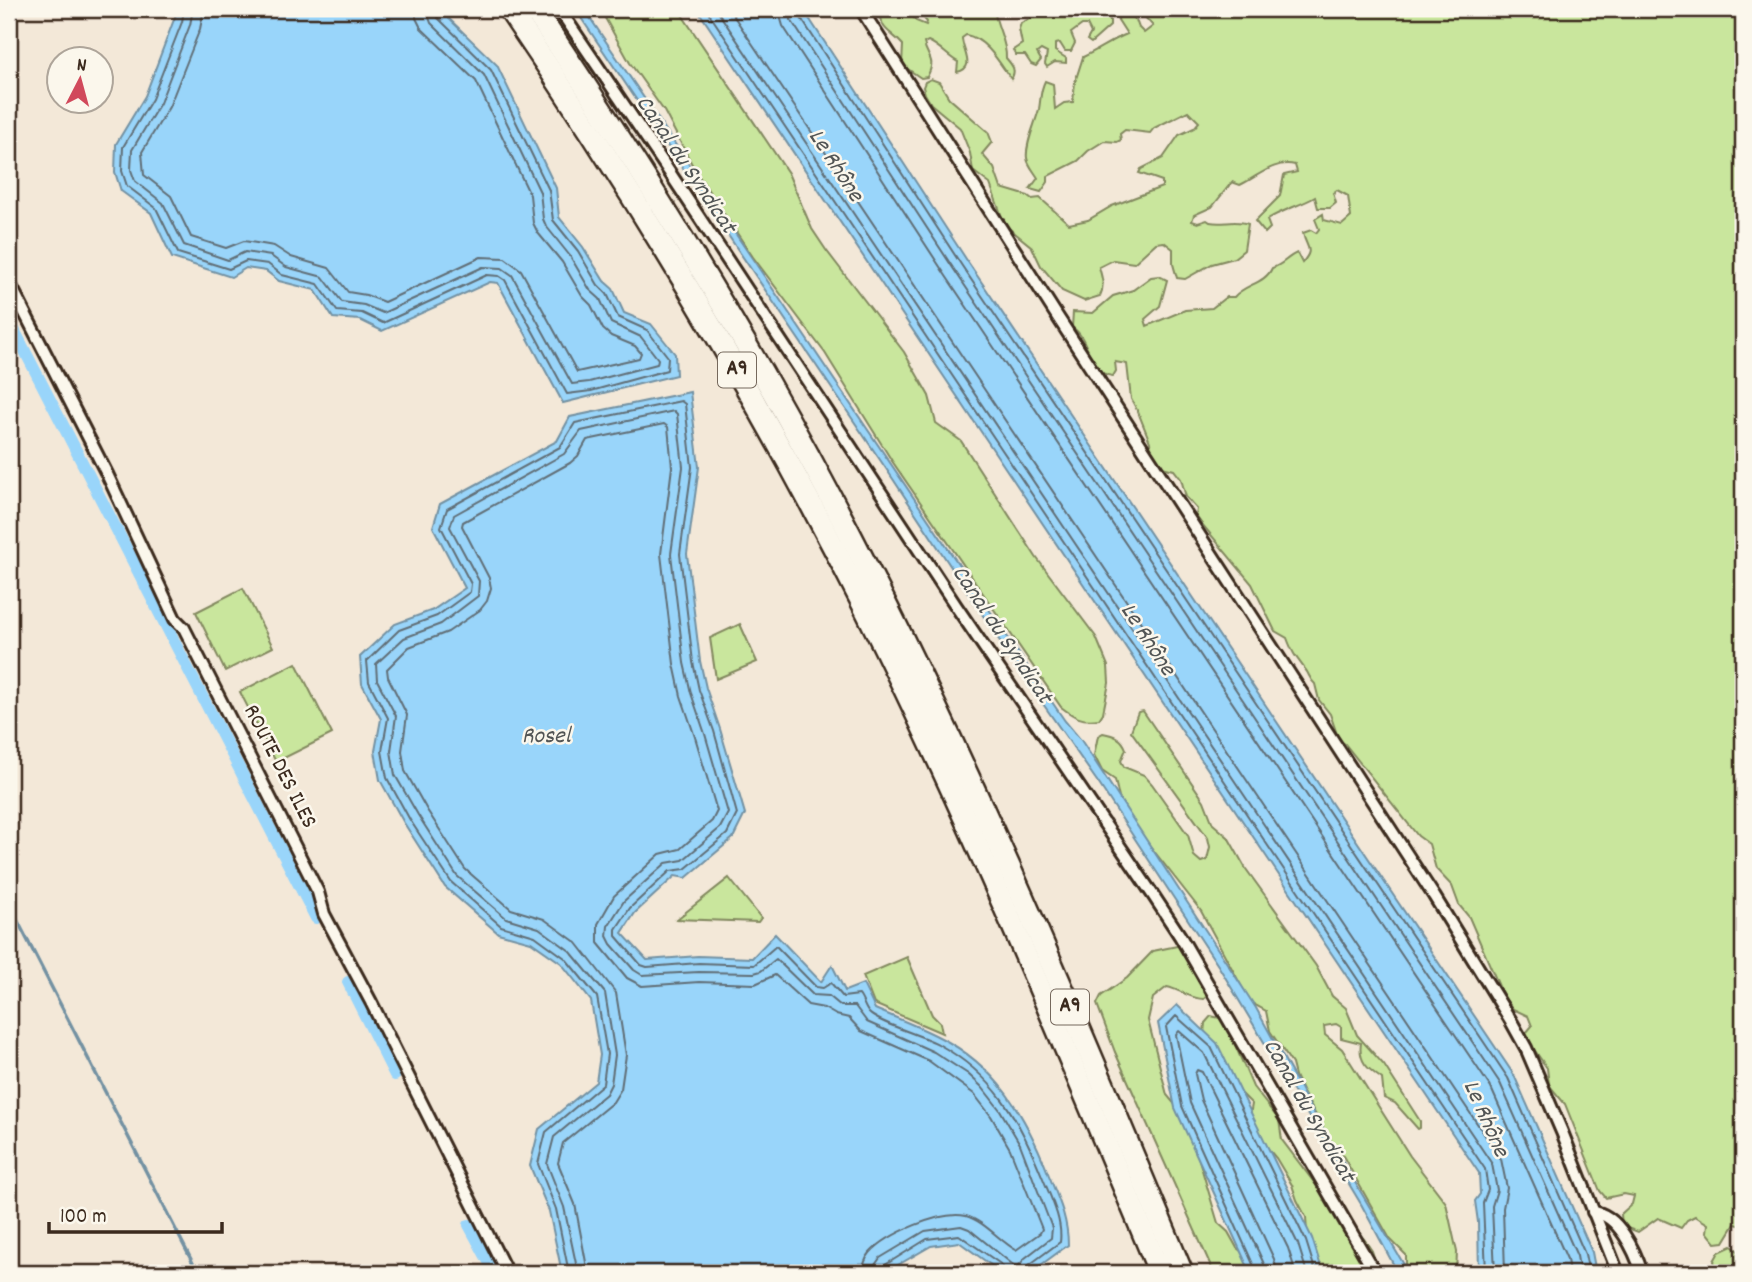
<svg xmlns="http://www.w3.org/2000/svg" width="1752" height="1282" viewBox="0 0 1752 1282" font-family="Dekko,sans-serif">
<style>
.green{fill:#c9e69d;stroke:#82885e;stroke-width:2}
.water{fill:#99d5fa;stroke:#7391a2;stroke-width:2}
.lines{fill:none;stroke-linecap:round;stroke-linejoin:round}
.shore{stroke:#616e76;stroke-width:2}
.stream{stroke:#7391a2;stroke-width:3.5}
.canal{stroke:#99d5fa;stroke-width:12}
.minor-casing{stroke:#3b2a1e;stroke-width:16}
.motorway-casing{stroke:#3b2a1e;stroke-width:26}
.minor{stroke:#fbf7ec;stroke-width:10}
.motorway{stroke:#fbf7ec;stroke-width:21}
.labels{text-anchor:middle;dominant-baseline:central;stroke-width:5;stroke-linejoin:round;paint-order:stroke}
.shield{fill:#fbf7ec;stroke:#75685c;stroke-width:2}
.shield-label{font-size:21px;font-weight:bold;fill:#3b2a1e}
.street-label{font-size:23px;fill:#3b2a1e;stroke:#fbf7ec}
.water-label{font-size:24px;font-style:italic;fill:#525555;stroke:#fbf7ec}
</style>
<rect width="100%" height="100%" fill="#f3e8d8"/>
<filter id="ink" filterUnits="userSpaceOnUse"><feTurbulence type="fractalNoise" baseFrequency=".0143" numOctaves="2"/><feDisplacementMap in="SourceGraphic" scale="14" xChannelSelector="R" yChannelSelector="G"/><feConvolveMatrix kernelMatrix="1 2 1 2 8 2 1 2 1" color-interpolation-filters="sRGB"/></filter>
<g filter="url(#ink)">
<g class="green">
<path d="M600,9H678L788,173L812,229L826,250L904,352L929,396L936,423L961,441L1036,557L1096,637L1108,666L1109,683L1103,713L1099,719C1082,722 1074,717 1061,707L892,461L825,353L753,257L696,172L664,111L630,63Z"/>
<path d="M881,9H908L916,21L926,25L927,22L916,9H994C996,26 1007,42 1006,58C1012,65 1017,70 1011,79C1000,64 987,39 966,35L962,38C962,51 977,68 957,72L958,62C947,56 940,46 928,41L924,43C927,59 937,58 927,77L921,78L902,65L903,45C888,28 880,32 881,9Z"/>
<polygon points="1025,9 1101,9 1110,18 1110,26 1091,43 1087,40 1091,33 1087,25 1082,25 1071,33 1075,43 1071,51 1065,51 1060,43 1055,44 1055,51 1066,58 1066,63 1055,62 1047,67 1045,64 1047,53 1041,50 1037,53 1041,60 1036,66 1031,64 1025,55 1016,55 1013,50 1022,44 1019,29 1021,23 1034,17 1033,13"/>
<path d="M1158,9H1743V1226L1735,1224L1724,1242L1716,1243L1707,1232L1708,1224L1695,1216L1687,1220L1681,1228L1658,1218L1638,1232L1622,1226L1621,1214L1632,1204L1634,1196L1624,1194L1606,1198L1600,1191L1565,1104L1549,1085L1547,1068L1531,1045L1526,1033L1532,1026L1528,1016L1513,1009L1504,998L1469,917L1459,905L1452,886L1436,869L1429,844L1418,836L1345,744L1339,740L1330,714L1319,700L1315,684C1309,679 1310,675 1305,669C1295,656 1293,654 1287,638L1275,631L1252,584L1201,523L1196,516L1197,509L1186,497L1181,479L1174,470L1162,467L1151,453L1150,442L1138,412L1131,399L1127,364L1115,362L1116,371L1113,376C1086,373 1092,340 1072,327L1073,312L1093,313L1113,296L1133,290L1151,277L1159,276L1167,280L1160,306L1145,319L1147,326L1185,310L1212,308L1226,297H1234C1245,284 1265,284 1272,268C1283,265 1287,257 1297,253L1302,263C1315,248 1306,249 1303,233L1311,230L1316,233L1319,229L1315,219L1323,214L1324,220L1342,225L1351,217L1348,196L1337,190L1333,193L1336,203L1330,208H1318L1315,197C1302,205 1276,212 1267,220L1270,228L1265,233L1255,221L1280,196L1284,175L1297,172L1295,165C1273,160 1258,177 1240,185L1232,182L1212,207L1194,215L1192,221L1198,223L1207,220L1210,222C1223,225 1235,219 1248,224L1244,250L1234,258L1212,264L1185,279L1177,278L1173,264V249L1164,242L1156,243L1134,263L1113,260L1099,267C1102,278 1105,286 1100,296L1084,301L1062,291L1041,266L1032,247L1005,225L990,184L973,171L970,153L960,128L931,104L925,94L923,87L925,82L931,79L939,82L949,98L988,132L992,142L982,154L994,168L1001,188L1028,196L1032,199L1040,198L1069,224L1088,220L1112,206L1162,187V181L1139,173L1141,169L1163,158L1179,135L1194,128L1199,122L1188,111L1154,128L1150,133L1125,130L1120,134L1121,140L1117,142L1104,141L1088,151L1078,161L1048,176V182L1041,192L1030,189L1038,178C1034,171 1028,165 1027,158C1025,144 1036,122 1039,109C1041,98 1040,91 1045,81L1053,84L1055,109L1064,103L1073,102L1075,82L1083,57C1100,49 1110,41 1127,34L1118,20L1119,14L1125,13L1136,20L1139,28L1144,33L1153,26L1143,15Z"/>
<polygon points="243,588 273,647 225,671 196,612"/>
<polygon points="740,624 757,662 716,679 710,638"/>
<polygon points="296,663 332,734 276,762 240,692"/>
<path d="M1143,711L1204,801L1213,824L1228,837L1246,869L1316,966L1332,996L1346,1008L1357,1035L1384,1065L1420,1121V1128L1418,1129L1395,1103L1384,1098L1382,1079C1368,1069 1358,1062 1361,1043L1341,1038V1027L1336,1024L1324,1026L1325,1035L1342,1049L1410,1156L1446,1203L1457,1252L1456,1273H1409L1406,1268V1255L1390,1239L1343,1156L1332,1143L1302,1091L1295,1076L1292,1064L1270,1031L1266,1011L1250,1002L1201,911L1139,832L1119,798L1115,780L1102,771L1094,755L1098,736L1103,733C1114,735 1122,738 1126,749L1121,761L1124,767L1144,775L1152,784L1188,835L1194,856L1201,862L1207,860L1210,847L1208,838L1131,731L1138,712Z"/>
<polygon points="729,878 761,918 758,922 677,919"/>
<path d="M1177,946H1192C1204,961 1207,976 1208,995L1204,999C1190,999 1181,990 1167,987L1153,998L1148,1020L1167,1095L1177,1107L1193,1140L1218,1223L1228,1232L1237,1248L1254,1261L1250,1273H1214L1115,1052L1097,1004L1101,996L1127,978L1153,951Z"/>
<polygon points="907,957 932,1015 940,1023 942,1033 874,1004 863,976"/>
<polygon points="1211,1016 1224,1019 1253,1087 1279,1120 1282,1140 1332,1206 1364,1239 1372,1251 1379,1273 1316,1273 1308,1249 1306,1217 1297,1200 1292,1185 1276,1158 1256,1134 1249,1121 1252,1104 1241,1093 1204,1034 1205,1023"/>
<polygon points="1732,1246 1743,1255 1743,1273 1717,1273 1714,1261 1719,1252"/>
</g>
<g class="water">
<polygon points="178,9 439,9 497,65 556,188 559,217 583,247 604,281 613,289 624,313 651,324 675,354 676,375 563,403 498,283 490,282 382,331 360,320 333,318 315,290 279,281 266,271 246,268 231,277 172,258 151,213 121,191 115,172 116,144 145,96"/>
<polygon points="575,9 584,9 1011,642 1065,721 1081,740 1221,954 1256,1008 1312,1110 1409,1273 1398,1273 1361,1204 1219,967 1099,784 1013,661 893,479"/>
<polygon points="697,9 803,9 968,262 1514,1075 1592,1252 1596,1273 1519,1273 1516,1270 1512,1273 1479,1273 1478,1222 1475,1201 1480,1194 1479,1173"/>
<path d="M690,392L699,467L687,554L700,661L706,688L720,729L745,814L733,838L686,878L675,876L635,913L622,933L647,960L698,956L752,958L775,934L821,982L832,965L845,991L863,984L875,1009C896,1018 918,1026 939,1037C996,1065 1026,1116 1048,1173C1058,1198 1068,1218 1068,1245L1030,1273H1002L959,1242L931,1246L884,1273H562L549,1211L530,1166L539,1129L596,1082L600,1055L591,1001L561,963L531,942L498,933L445,887L404,823L380,780L375,751L381,719L362,684L360,657L395,624L433,610L465,588L433,527L440,504L557,441L570,417Z"/>
<polygon points="1177,1005 1217,1043 1312,1238 1323,1273 1252,1273 1246,1263 1175,1108 1158,1023"/>
</g>
<g class="lines">
<g class="shore">
<polyline points="184,9 182,22 152,99 123,147 122,171 127,186 156,208 178,253 229,269 246,261 268,264 282,275 318,284 337,311 362,313 383,323 487,275 499,276 505,280 567,394 591,391 667,370 668,357 647,330 618,317 607,294 598,285 578,251 553,220 549,190 491,70 437,17 435,9"/>
<polyline points="193,9 190,25 160,103 132,150 131,170 135,181 163,203 184,245 228,260 245,252 271,256 286,267 323,277 342,302 364,305 383,313 483,267 502,268 512,275 572,384 589,382 657,364 658,359 641,337 611,323 600,299 590,290 570,256 546,226 543,219 540,192 484,75 431,23 426,9"/>
<polyline points="204,9 200,29 169,107 142,152 144,175 171,196 191,237 226,248 244,241 274,246 291,257 329,268 348,292 366,295 384,302 481,257 505,258 521,270 577,372 639,358 641,353 635,346 611,336 603,329 591,305 582,296 562,262 538,233 533,223 530,195 476,81 421,28 416,18 416,9"/>
<polyline points="706,9 1485,1169 1488,1190 1483,1203 1486,1273"/>
<polyline points="716,9 1492,1164 1497,1190 1492,1206 1495,1273"/>
<polyline points="729,9 1501,1159 1507,1188 1503,1208 1505,1273"/>
<polyline points="778,9 783,26 946,276 1491,1088 1567,1259 1569,1273"/>
<polyline points="789,9 791,20 955,271 1500,1083 1577,1256 1580,1273"/>
<polyline points="797,9 799,15 962,266 1508,1078 1585,1254 1589,1273"/>
<path d="M569,1273L556,1209L538,1164L546,1132L603,1084L607,1054L597,997L565,958L535,936L501,926L451,882L410,820L387,778L382,751L388,718L369,682L367,661L399,630L437,616L470,592L471,584L441,527L447,509L560,447L575,423L681,401L685,404L692,467L680,554L693,662L699,690L714,731L737,814L727,834L685,869L670,871L630,908L616,929V936L641,965L647,967L699,963L754,965L776,946L816,987L823,988L831,983L843,997L859,995C863,1000 865,1009 869,1013C878,1023 924,1036 938,1044C994,1075 1019,1118 1042,1176C1050,1196 1063,1220 1060,1242L1029,1265L1027,1273"/>
<polyline points="578,1273 564,1207 547,1164 554,1137 606,1094 611,1084 615,1055 605,993 570,951 539,928 506,918 457,876 418,815 395,775 391,751 396,716 377,680 376,664 404,638 441,624 478,596 479,581 450,527 454,515 564,454 581,431 674,411 677,414 683,467 671,554 684,663 691,693 705,734 728,813 720,828 683,860 666,863 624,901 608,926 607,936 611,944 634,970 642,975 699,972 754,973 761,971 776,959 813,995 829,996 841,1006 855,1006 867,1022 934,1052 968,1074 982,1087 1000,1110 1020,1144 1052,1228 1051,1238 1025,1258 1017,1268 969,1229 961,1226 925,1231 880,1258 875,1265 873,1273"/>
<path d="M588,1273L575,1204L558,1163L563,1143L613,1102L621,1089L626,1055L616,993L577,943L544,919L511,909L465,869L427,810L405,771L402,751L407,715L388,677L387,669L409,647L448,632L480,610L487,601L491,588L489,578L462,526L463,522L570,463L578,456L587,440L664,424L668,427L672,467L661,554L674,664L681,696L695,737L717,811L712,821L680,849L660,854L614,896L598,924V943L627,978L642,986L699,982L755,984L775,975L808,1005L824,1008L836,1015L849,1018L861,1031L929,1061L974,1094L991,1116L1010,1149L1042,1229L1040,1233L1016,1250C1000,1241 984,1221 966,1216C941,1210 887,1234 870,1253C865,1259 863,1266 863,1273"/>
<polyline points="882,1273 885,1265 927,1239 959,1235 1002,1265 1005,1273"/>
<polyline points="1257,1273 1182,1106 1166,1027 1176,1016 1211,1047 1306,1241 1316,1273"/>
<polyline points="1266,1273 1264,1264 1190,1103 1176,1035 1179,1031 1204,1053 1298,1244 1307,1273"/>
<polyline points="1277,1273 1274,1259 1201,1100 1195,1074 1197,1070 1202,1072 1288,1248 1296,1273"/>
</g>
<polyline class="stream" points="9,904 198,1273"/>
<g class="canal">
<polyline points="9,320 316,918"/>
<polyline points="348,982 395,1075"/>
<polyline points="469,1225 495,1273"/>
</g>
<defs>
<g id="minor">
<polyline points="559,9 662,161 956,606 1153,895 1180,936 1375,1273"/>
<polyline points="861,9 1057,316 1434,896 1511,1021 1526,1048 1562,1132 1618,1273"/>
<polyline points="9,282 107,474 175,619 184,628 318,892 324,914 371,1002 507,1273"/>
<path d="M1593,1212C1618,1214 1635,1251 1642,1273"/>
</g>
<g id="motorway">
<path d="M509,9C641,202 762,403 867,612C975,828 1067,1051 1160,1273"/>
<path d="M534,9C641,167 742,329 831,498C964,749 1073,1011 1182,1273"/>
</g>
</defs>
<use href="#minor" class="minor-casing"/>
<use href="#motorway" class="motorway-casing"/>
<use href="#minor" class="minor"/>
<use href="#motorway" class="motorway"/>
</g>
</g>
<g class="labels">
<g class="shield">
<rect x="718" y="352.5" width="38" height="35" rx="5"/>
<rect x="1051" y="989.5" width="38" height="35" rx="5"/>
</g>
<g class="shield-label">
<text x="737" y="370">A9</text>
<text x="1070" y="1007">A9</text>
</g>
<g class="street-label">
<text transform="translate(279 767) rotate(63)">ROUTE DES ILES</text>
</g>
<g class="water-label">
<text transform="translate(685 165) rotate(56)">Canal du Syndicat</text>
<text transform="translate(835 166) rotate(57)">Le Rhône</text>
<text transform="translate(1001 635) rotate(56)">Canal du Syndicat</text>
<text transform="translate(1147 640) rotate(57)">Le Rhône</text>
<text x="546" y="737">Rosel</text>
<text transform="translate(1308 1111) rotate(60)">Canal du Syndicat</text>
<text transform="translate(1485 1119) rotate(66)">Le Rhône</text>
</g>
</g>
<rect width="1752" height="1282" fill="none" stroke="#fbf7ec" stroke-width="35"/>
<rect x="18" y="18" width="1717" height="1247" fill="none" stroke="#3b2a1e" stroke-width="2.5" filter="url(#ink)"/>
<g transform="translate(80 80) rotate(6)"><circle r="33" fill="#fbf7ec" stroke="#aea59a" stroke-width="2"/>
<path d="M0-5L12 26L0 18L-12 26Z" fill="#d1495b"/>
<text y="-10" font-size="19" font-weight="bold" text-anchor="middle" fill="#3b2a1e">N</text>
</g>
<path d="M49 1222v10h173v-10" fill="none" stroke="#3b2a1e" stroke-width="3.5"/>
<text x="60" y="1222" font-size="21" fill="#3b2a1e" stroke="#fbf7ec" stroke-width="5" paint-order="stroke">100 m</text>
</svg>
